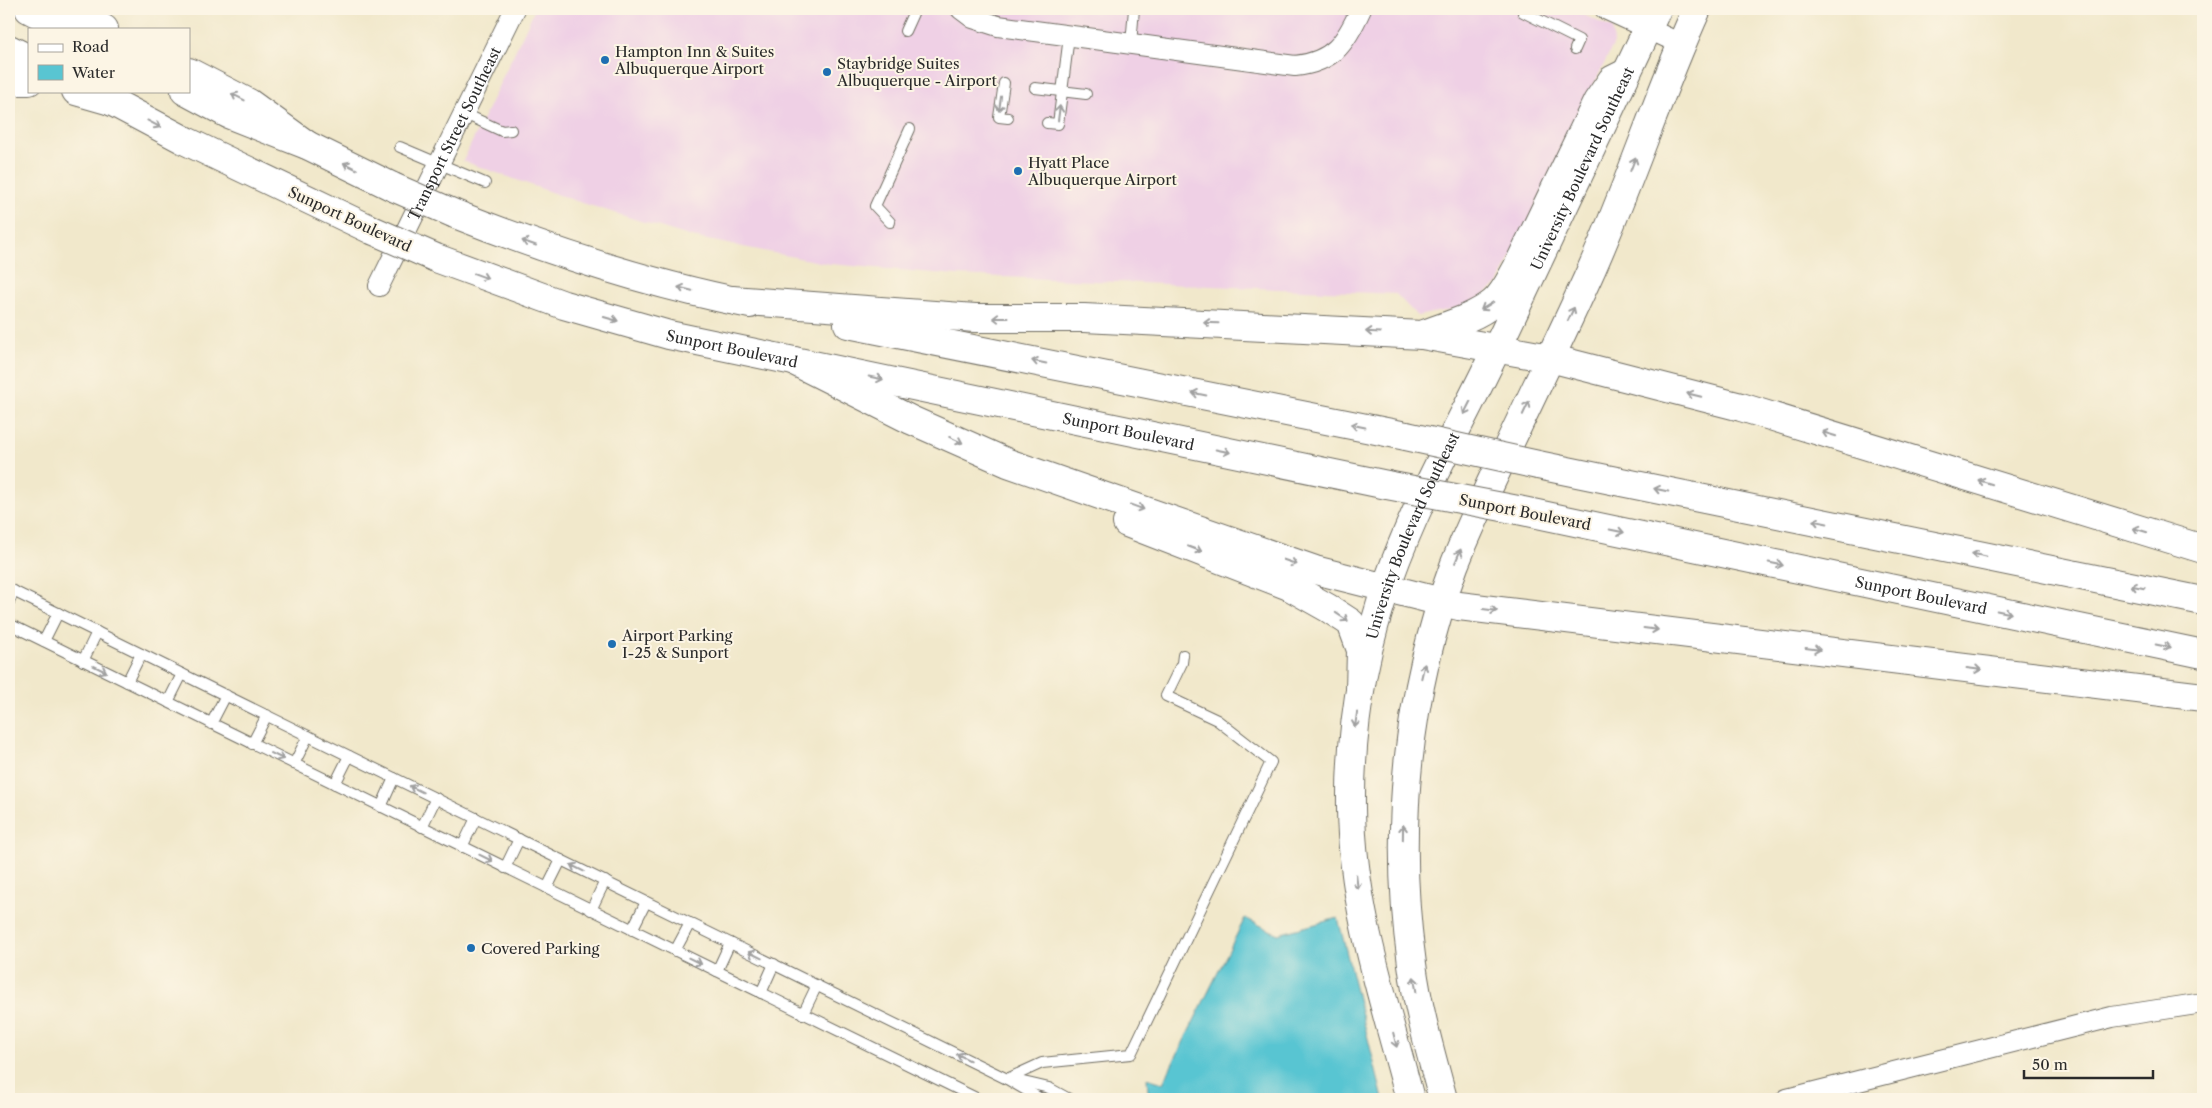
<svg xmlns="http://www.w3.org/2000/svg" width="2212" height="1108" viewBox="0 0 2212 1108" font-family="'Libre Caslon Text',serif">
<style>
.built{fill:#efd0e5}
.water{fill:#59c5d2;stroke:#42787e}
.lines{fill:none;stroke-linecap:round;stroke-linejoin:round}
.lane-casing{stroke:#706d63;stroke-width:12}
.street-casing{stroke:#706d63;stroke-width:22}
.secondary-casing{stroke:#706d63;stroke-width:30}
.primary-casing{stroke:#706d63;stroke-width:30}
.highway-casing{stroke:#706d63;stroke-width:30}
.lane{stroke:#fff;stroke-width:10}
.street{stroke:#fff;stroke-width:20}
.secondary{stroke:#fff;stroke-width:28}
.primary{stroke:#fff;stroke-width:28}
.highway{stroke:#fff;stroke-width:28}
.primary-bridge-casing{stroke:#706d63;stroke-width:30;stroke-linecap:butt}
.primary-bridge{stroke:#fff;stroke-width:28}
.oneway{stroke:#a0a0a0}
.poi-dot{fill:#1f6fb2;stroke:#fcf5e5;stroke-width:2}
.labels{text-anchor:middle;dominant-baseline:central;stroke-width:4;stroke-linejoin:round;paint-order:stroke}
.poi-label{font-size:15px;fill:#2b2b2b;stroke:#fcf5e5;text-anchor:start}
.street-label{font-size:15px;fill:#2b2b2b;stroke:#fcf5e5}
</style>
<rect width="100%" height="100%" fill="#fcf5e5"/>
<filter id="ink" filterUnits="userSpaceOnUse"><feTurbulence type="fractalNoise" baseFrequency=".02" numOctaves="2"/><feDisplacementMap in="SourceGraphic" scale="10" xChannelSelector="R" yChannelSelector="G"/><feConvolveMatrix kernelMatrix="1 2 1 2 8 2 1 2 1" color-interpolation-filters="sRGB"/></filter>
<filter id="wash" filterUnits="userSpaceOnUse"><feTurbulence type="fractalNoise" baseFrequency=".0096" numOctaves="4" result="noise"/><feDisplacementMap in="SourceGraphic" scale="20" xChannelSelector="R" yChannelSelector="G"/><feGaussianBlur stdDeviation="1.12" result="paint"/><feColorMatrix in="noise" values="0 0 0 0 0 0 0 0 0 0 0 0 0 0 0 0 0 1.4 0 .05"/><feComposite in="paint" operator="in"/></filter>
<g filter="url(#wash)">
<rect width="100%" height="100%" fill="#f1e8cb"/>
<polygon class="built" points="535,9 1571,9 1612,28 1614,43 1498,284 1469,306 1417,316 1396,294 957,275 830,264 692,237 576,201 463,161"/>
<polygon class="water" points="1245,918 1278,934 1338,918 1383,1099 1154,1099 1148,1091 1147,1078 1163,1083"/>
</g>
<g filter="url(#ink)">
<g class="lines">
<defs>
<g id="lane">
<polyline points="1524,9 1523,12 1579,40 1575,49"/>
<polyline points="905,31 915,9"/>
<polyline points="1131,44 1134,9"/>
<polyline points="1004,83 999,117 1008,118"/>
<polyline points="1035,88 1086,94"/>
<polyline points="463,113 502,131 511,130"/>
<polyline points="1047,123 1058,124 1069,36"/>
<polyline points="400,147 485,183"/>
<polyline points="890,222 875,206 910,129"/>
<polyline points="9,589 1007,1079 1041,1099"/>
<polyline points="9,602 14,591"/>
<polyline points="9,624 978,1099"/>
<polyline points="44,641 58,613"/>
<polyline points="83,661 97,632"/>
<polyline points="127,682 141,654"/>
<polyline points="168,702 182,674"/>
<polyline points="211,724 226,695"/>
<polyline points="252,744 267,715"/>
<polyline points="294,764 308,736"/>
<polyline points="335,784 349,756"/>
<polyline points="381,807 394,778"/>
<polyline points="422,827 436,798"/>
<polyline points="462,847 476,818"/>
<polyline points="505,868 519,839"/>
<polyline points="547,888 561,860"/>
<polyline points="591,910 605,881"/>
<polyline points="632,930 646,902"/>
<polyline points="675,951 690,923"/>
<polyline points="717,971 730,943"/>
<polyline points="761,993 774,964"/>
<polyline points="803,1014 817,985"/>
<polyline points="1007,1079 1042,1063 1131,1054 1271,762 1217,720 1166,696 1182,663 1183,655"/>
<polyline points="1015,1080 1049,1088 1069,1099"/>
</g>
<g id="street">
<path d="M961,9L973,18L998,26L1295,66C1334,62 1346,42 1361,9"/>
<polyline points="1605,9 1681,44"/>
<path id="s1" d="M379,286L515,9"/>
<polyline points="1787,1099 2112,1017 2203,1003"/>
</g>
<g id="secondary">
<path id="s2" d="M1410,1099C1385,1003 1352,909 1351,808C1350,731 1363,652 1389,579C1417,500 1459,427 1495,352C1550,238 1602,123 1657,9"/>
<path d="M1443,1099C1431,1054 1418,1010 1412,964C1393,830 1407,693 1454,566C1469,528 1487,491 1504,455C1532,396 1561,336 1588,277C1628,189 1657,97 1697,9"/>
</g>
<g id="primary">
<polyline points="29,9 67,29"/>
<polyline points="9,49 29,59"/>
<polyline points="92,91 186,141 372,230"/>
<polyline points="185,91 228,114 307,145 393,187"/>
<path d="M455,214C551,252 648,284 750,304"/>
<path id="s3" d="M436,258L564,305L669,335L1387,485"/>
<polyline points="732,300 975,318 1084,318 1422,335 1550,358 1741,407 2203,549"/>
<polyline points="848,324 1406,436"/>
<path d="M1422,335C1444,326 1473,319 1493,303C1504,294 1510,280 1517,268L1597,102L1612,80L1626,73"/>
<polyline points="794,361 911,420 1008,463 1315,570 1442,602 1459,606 2203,697"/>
<polyline points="1538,465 2203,601"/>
<path id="s4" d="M1518,510L2203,654"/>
<polyline points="1127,523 1289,586 1328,608 1351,623 1361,650 1360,691"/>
</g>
<g id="highway">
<polyline points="66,9 104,29"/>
<polyline points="189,72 249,103 307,145"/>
<polyline points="9,81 29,81"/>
<polyline points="76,91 111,101"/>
</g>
</defs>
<use href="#lane" class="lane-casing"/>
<use href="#street" class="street-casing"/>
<use href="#secondary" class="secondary-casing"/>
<use href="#primary" class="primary-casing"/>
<use href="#highway" class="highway-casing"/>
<use href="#lane" class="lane"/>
<use href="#street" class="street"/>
<use href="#secondary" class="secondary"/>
<use href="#primary" class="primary"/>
<use href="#highway" class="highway"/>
<defs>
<g id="primary-bridge">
<polyline points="393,187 455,214"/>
<polyline points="372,230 436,258"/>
<polyline points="1406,436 1538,465"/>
<polyline points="1387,485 1518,510"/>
</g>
</defs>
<use href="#primary-bridge" class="primary-bridge-casing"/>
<use href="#primary-bridge" class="primary-bridge"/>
</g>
<defs><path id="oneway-shaft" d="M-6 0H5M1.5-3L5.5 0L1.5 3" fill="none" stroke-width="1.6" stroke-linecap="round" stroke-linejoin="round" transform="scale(1.25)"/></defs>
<g class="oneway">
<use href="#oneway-shaft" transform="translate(238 97) rotate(-153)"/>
<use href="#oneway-shaft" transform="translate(1000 104) rotate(98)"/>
<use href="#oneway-shaft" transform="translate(1059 113) rotate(-83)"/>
<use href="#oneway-shaft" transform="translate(154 124) rotate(28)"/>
<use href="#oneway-shaft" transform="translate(1633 164) rotate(-69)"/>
<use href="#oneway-shaft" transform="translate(350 166) rotate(-154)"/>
<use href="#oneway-shaft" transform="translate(529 243) rotate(-161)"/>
<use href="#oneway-shaft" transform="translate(481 276) rotate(20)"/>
<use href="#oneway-shaft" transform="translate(685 289) rotate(-167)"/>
<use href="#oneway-shaft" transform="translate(1487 306) rotate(148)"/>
<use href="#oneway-shaft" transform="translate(1571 314) rotate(-65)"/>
<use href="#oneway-shaft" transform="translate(1000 318) rotate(-180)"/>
<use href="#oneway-shaft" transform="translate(611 319) rotate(16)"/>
<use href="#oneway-shaft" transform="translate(1211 323) rotate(-178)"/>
<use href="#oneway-shaft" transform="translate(1373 332) rotate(-177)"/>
<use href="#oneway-shaft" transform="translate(1039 362) rotate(-169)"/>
<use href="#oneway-shaft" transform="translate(876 378) rotate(12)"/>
<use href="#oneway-shaft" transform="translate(1199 394) rotate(-169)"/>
<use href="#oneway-shaft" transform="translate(1694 395) rotate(-166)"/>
<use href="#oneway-shaft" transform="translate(1467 408) rotate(117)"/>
<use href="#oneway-shaft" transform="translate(1526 408) rotate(-65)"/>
<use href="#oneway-shaft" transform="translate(1358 426) rotate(-169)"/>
<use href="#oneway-shaft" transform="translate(1829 434) rotate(-163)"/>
<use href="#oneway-shaft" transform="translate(956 440) rotate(24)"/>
<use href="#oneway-shaft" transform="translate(1223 451) rotate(12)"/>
<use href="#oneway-shaft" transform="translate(1985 482) rotate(-163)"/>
<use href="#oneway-shaft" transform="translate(1661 490) rotate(-168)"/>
<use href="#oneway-shaft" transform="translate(1137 507) rotate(20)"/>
<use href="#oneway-shaft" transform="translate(1820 522) rotate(-168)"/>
<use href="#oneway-shaft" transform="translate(2140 530) rotate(-163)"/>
<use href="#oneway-shaft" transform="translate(1617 531) rotate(12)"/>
<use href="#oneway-shaft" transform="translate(1195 549) rotate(21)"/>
<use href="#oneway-shaft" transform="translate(1979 555) rotate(-168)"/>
<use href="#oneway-shaft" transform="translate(1458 556) rotate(-67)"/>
<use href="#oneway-shaft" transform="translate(1290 562) rotate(19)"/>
<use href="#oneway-shaft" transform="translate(1776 564) rotate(12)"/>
<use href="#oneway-shaft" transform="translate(2138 587) rotate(-168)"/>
<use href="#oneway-shaft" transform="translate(1490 610) rotate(7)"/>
<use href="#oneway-shaft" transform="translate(2004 612) rotate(12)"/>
<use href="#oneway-shaft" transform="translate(1342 617) rotate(34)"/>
<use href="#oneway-shaft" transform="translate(1651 629) rotate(7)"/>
<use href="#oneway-shaft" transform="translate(2163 646) rotate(12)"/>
<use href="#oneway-shaft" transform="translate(1813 649) rotate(7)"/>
<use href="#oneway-shaft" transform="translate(100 669) rotate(26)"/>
<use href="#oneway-shaft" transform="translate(1974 669) rotate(7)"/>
<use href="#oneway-shaft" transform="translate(1423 671) rotate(-77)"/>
<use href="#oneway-shaft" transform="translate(1356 720) rotate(98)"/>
<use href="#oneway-shaft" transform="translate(277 756) rotate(26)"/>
<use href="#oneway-shaft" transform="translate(416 789) rotate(-154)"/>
<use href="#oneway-shaft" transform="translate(1403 832) rotate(-89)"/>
<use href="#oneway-shaft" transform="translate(486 858) rotate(26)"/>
<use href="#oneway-shaft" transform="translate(577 868) rotate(-154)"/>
<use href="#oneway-shaft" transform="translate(1357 882) rotate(83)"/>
<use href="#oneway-shaft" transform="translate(755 955) rotate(-154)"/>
<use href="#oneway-shaft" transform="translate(695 961) rotate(26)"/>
<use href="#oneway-shaft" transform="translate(1415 984) rotate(-100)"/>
<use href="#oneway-shaft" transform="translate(1395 1040) rotate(76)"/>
<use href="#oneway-shaft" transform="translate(963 1057) rotate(-154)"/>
</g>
</g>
<g class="poi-dot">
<circle cx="605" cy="60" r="5"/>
<circle cx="827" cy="72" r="5"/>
<circle cx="1018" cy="171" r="5"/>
<circle cx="612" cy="644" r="5"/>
<circle cx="471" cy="948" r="5"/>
</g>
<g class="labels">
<g class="poi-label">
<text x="615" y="51">Hampton Inn &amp; Suites<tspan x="615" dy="17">Albuquerque Airport</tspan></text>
<text x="837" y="63">Staybridge Suites<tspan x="837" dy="17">Albuquerque - Airport</tspan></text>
<text x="1028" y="162">Hyatt Place<tspan x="1028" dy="17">Albuquerque Airport</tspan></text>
<text x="622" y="635">Airport Parking<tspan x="622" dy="17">I-25 &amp; Sunport</tspan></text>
<text x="481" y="948">Covered Parking</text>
</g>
<g class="street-label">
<text stroke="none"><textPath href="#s1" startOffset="170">Transport Street Southeast</textPath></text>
<text stroke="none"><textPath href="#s2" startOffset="985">University Boulevard Southeast</textPath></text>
<text transform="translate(350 219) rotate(25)">Sunport Boulevard</text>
<text stroke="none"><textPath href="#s3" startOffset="310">Sunport Boulevard</textPath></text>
<text stroke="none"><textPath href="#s3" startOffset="715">Sunport Boulevard</textPath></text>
<text transform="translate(1525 512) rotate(11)">Sunport Boulevard</text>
<text stroke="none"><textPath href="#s2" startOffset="580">University Boulevard Southeast</textPath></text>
<text stroke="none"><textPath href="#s4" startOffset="412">Sunport Boulevard</textPath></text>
</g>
</g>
<rect width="2212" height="1108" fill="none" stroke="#fcf5e5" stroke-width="30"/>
<rect x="28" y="28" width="162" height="65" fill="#fcf5e5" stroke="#a8a49b"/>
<rect x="38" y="44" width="25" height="8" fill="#ffffff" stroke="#a8a49b"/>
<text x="72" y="52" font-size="15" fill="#2b2b2b">Road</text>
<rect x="38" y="65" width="25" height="15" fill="#59c5d2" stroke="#a8a49b"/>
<text x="72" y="78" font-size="15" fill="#2b2b2b">Water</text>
<path d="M2024 1070v8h129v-8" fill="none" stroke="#2b2b2b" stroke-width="2.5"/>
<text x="2032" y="1070" font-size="15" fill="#2b2b2b" stroke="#fcf5e5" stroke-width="4" paint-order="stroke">50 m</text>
</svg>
